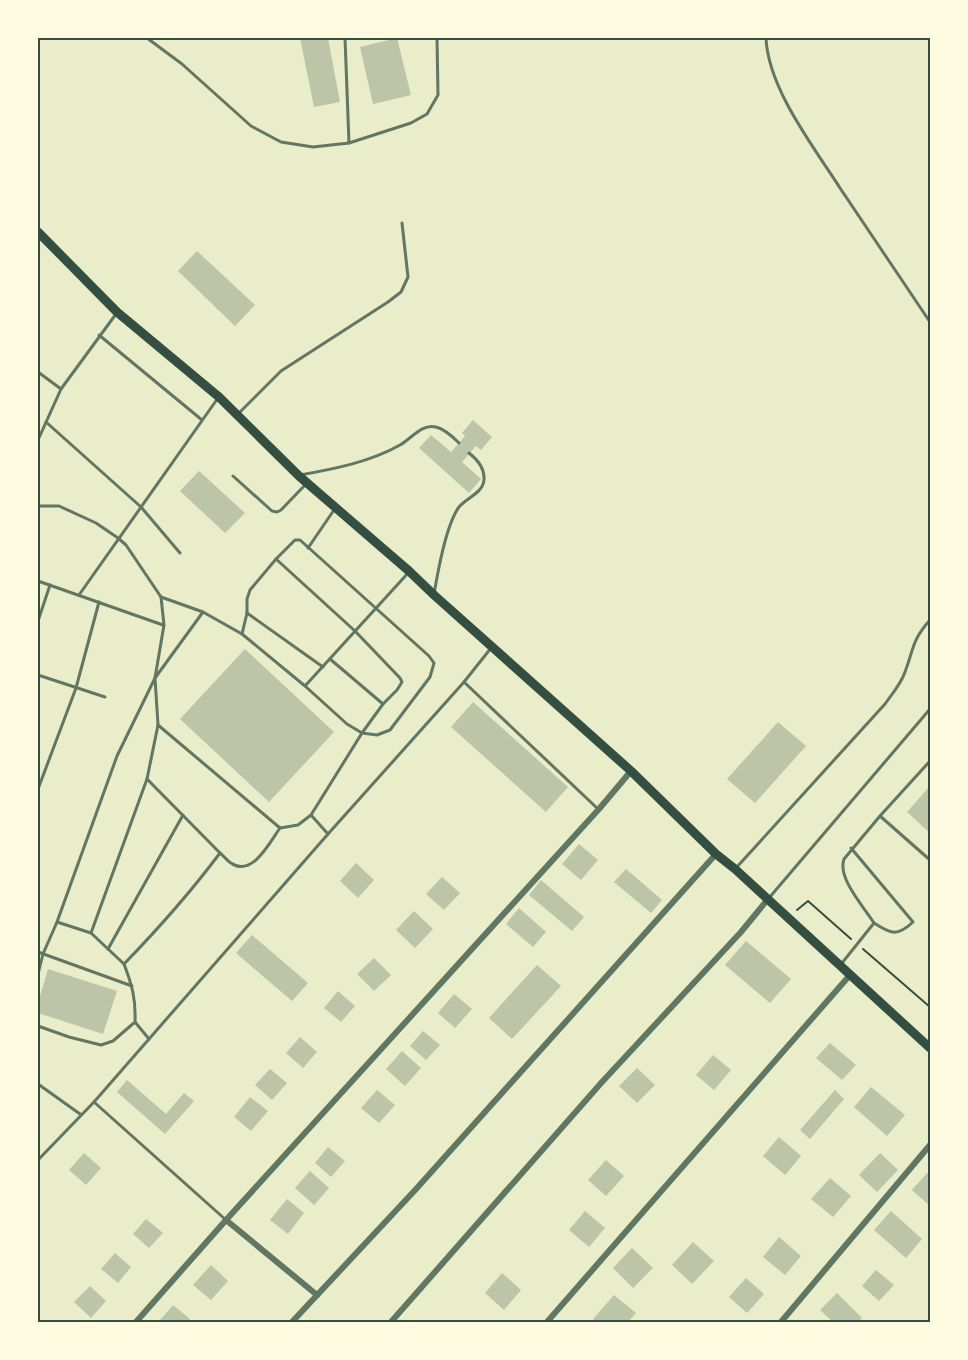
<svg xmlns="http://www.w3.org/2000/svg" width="968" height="1360" viewBox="0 0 968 1360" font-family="Barlow,sans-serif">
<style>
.building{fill:#bcc5a7}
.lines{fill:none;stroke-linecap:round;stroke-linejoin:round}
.path{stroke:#344e41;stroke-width:2}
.service{stroke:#617663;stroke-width:3}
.minor{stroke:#617663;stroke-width:6}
.primary{stroke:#344e41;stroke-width:9}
.neatline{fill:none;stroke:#344e41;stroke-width:2}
</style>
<rect width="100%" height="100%" fill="#e9edc9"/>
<g class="building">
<polygon points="300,38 328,38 340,102 314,107"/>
<polygon points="397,38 411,95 373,104 360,47"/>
<polygon points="197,251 255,305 235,326 178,271"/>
<polygon points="473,420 492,437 481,450 476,446 462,462 481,479 469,493 419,448 431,435 451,452 465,436 462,433"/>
<polygon points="199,471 245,513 225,533 180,491"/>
<polygon points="245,649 334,732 269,802 180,719"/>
<polygon points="473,702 568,787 546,812 451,727"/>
<polygon points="778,722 806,746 755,803 727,779"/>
<polygon points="930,786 930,833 907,812"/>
<polygon points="579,844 598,860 581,880 562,864"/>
<polygon points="356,863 374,880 358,898 340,881"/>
<polygon points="626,869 662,900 651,913 614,882"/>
<polygon points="442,877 460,893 444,910 426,894"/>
<polygon points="541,880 584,917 572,931 529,895"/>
<polygon points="519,908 546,932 533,947 506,924"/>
<polygon points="414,911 433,929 415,948 396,930"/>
<polygon points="252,935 308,983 292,1001 236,953"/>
<polygon points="746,941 791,979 770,1003 725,965"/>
<polygon points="374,958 391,975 374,991 357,974"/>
<polygon points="537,965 561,986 512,1039 489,1018"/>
<polygon points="48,969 117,991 103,1034 38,1013 38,1003"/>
<polygon points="338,991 355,1006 341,1022 324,1008"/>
<polygon points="454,994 472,1009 455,1028 438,1013"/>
<polygon points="423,1031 440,1045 426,1060 410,1046"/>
<polygon points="300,1037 317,1052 303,1068 286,1053"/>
<polygon points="830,1043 856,1065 842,1080 816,1058"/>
<polygon points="402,1051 421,1068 405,1086 386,1069"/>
<polygon points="713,1055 731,1070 714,1090 696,1075"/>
<polygon points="637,1068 655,1085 637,1103 619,1086"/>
<polygon points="270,1069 287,1083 272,1100 255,1085"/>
<polygon points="127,1080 166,1114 184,1093 194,1101 165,1134 117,1092"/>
<polygon points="871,1087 905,1115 887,1136 854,1107"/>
<polygon points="377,1090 395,1105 379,1123 361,1108"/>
<polygon points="835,1090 844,1099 810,1139 800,1130"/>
<polygon points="250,1097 268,1111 251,1131 234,1117"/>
<polygon points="779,1137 801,1156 785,1175 763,1156"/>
<polygon points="328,1147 345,1161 331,1177 315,1163"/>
<polygon points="84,1153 101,1168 86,1185 69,1170"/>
<polygon points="880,1153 898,1170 877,1192 859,1175"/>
<polygon points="606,1160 624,1176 606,1196 588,1180"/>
<polygon points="310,1171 329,1188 314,1205 295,1188"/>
<polygon points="927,1173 930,1176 930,1206 912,1190"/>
<polygon points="830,1178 851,1196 833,1217 811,1199"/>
<polygon points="287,1199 304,1213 288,1234 270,1220"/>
<polygon points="585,1211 605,1228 589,1247 569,1230"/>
<polygon points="891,1211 922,1239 906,1258 874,1230"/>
<polygon points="146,1219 163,1233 149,1248 133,1234"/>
<polygon points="779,1237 801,1256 785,1275 763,1257"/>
<polygon points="693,1242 714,1261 692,1284 672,1265"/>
<polygon points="632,1248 653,1268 633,1288 613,1268"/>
<polygon points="115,1253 131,1267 118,1283 101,1269"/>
<polygon points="211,1265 228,1281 211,1300 193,1285"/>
<polygon points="876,1270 894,1285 879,1301 862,1286"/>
<polygon points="502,1273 521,1290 504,1310 485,1293"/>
<polygon points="746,1278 764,1294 747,1313 729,1297"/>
<polygon points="90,1286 106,1301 91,1318 74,1302"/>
<polygon points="837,1293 862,1318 858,1322 833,1322 820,1310"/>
<polygon points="614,1295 636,1313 628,1322 597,1322 593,1319"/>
<polygon points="173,1305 190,1319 187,1322 162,1322 160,1320"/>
</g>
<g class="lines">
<g class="path">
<polyline points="797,910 808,901 851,939"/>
<polyline points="863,949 930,1007"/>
</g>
<g class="service">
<polyline points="147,38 182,64 251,126 281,142 313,147 349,143 411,123 427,114 438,95 437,38"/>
<polyline points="345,38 349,143"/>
<path d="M766,38C768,88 813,146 840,188C870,233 900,277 930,322"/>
<polyline points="99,335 202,420"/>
<polyline points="38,372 61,389"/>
<polyline points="238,414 281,371 388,302 401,292 408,277 402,223"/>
<polyline points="46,422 141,507 180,553"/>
<polyline points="38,440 61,389 116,314"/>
<path d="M300,475C334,469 370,462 400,445C411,439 422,423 436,427C445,429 453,437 459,443"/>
<polyline points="233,476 272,511 277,512 281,510 306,484"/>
<polyline points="38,506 59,506 96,523 118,538 126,545 161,597 164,625 155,678 158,725 147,779 91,933"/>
<polyline points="308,548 334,510"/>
<polyline points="276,559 355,631 400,678 402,682 397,690 383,704"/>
<polyline points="38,581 163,625"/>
<path d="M434,594C438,571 446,525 459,507C466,498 483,493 484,480C485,468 478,460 469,453"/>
<polyline points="79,595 218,398"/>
<polyline points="247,613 323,667"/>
<polyline points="38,621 50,585"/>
<polyline points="242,634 247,613 247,599 250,590 276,559 295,540 300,540 429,656 434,663 430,677 390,730 377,735 362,733 383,704 330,659"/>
<polyline points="38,675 105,697"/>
<polyline points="464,682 598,809"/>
<polyline points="305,686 409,572"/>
<polyline points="158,725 280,828"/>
<polyline points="147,779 220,853"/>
<polyline points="38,789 76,688 99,602"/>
<polyline points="311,815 328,834"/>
<polyline points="880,816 930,860"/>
<path d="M851,848L913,922C897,937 891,934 874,923"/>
<path d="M736,868L885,704C892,694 901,684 905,672C914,648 912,640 930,620"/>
<polyline points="769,898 930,709"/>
<polyline points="57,922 91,933 124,964"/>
<polyline points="108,949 183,815"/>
<polyline points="38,952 132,986"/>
<path d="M842,963L874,923C864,907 837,878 844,859L880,816L930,761"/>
<polyline points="38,974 43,954 57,922 117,756 155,678 203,612"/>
<polyline points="135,1022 149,1039"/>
<path d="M38,1026L69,1037L101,1045L113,1041L135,1022C136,999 132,985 124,964C159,928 190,893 220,853C224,856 227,861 231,863C252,878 270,842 280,828L298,825L311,815L362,733L347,724L305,686L242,634L203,612L161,597"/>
<polyline points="38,1084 80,1114"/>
<polyline points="94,1102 328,834 464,682 491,648"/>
<polyline points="38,1160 94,1102 226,1220"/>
</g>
<g class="minor">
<polyline points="226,1220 317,1295"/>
<polyline points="136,1322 226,1220 599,809 631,771"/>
<polyline points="292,1322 417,1188 716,854"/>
<polyline points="391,1322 602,1082 741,932 768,899"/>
<polyline points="547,1322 850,975"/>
<polyline points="781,1322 930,1145"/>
</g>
<polyline class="primary" points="38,232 117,312 219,397 299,476 409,571 434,595 631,771 716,854 735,869 930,1048"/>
</g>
<rect width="968" height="1360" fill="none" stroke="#fefae0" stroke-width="78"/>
<rect x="39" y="39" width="890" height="1282" class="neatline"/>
</svg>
